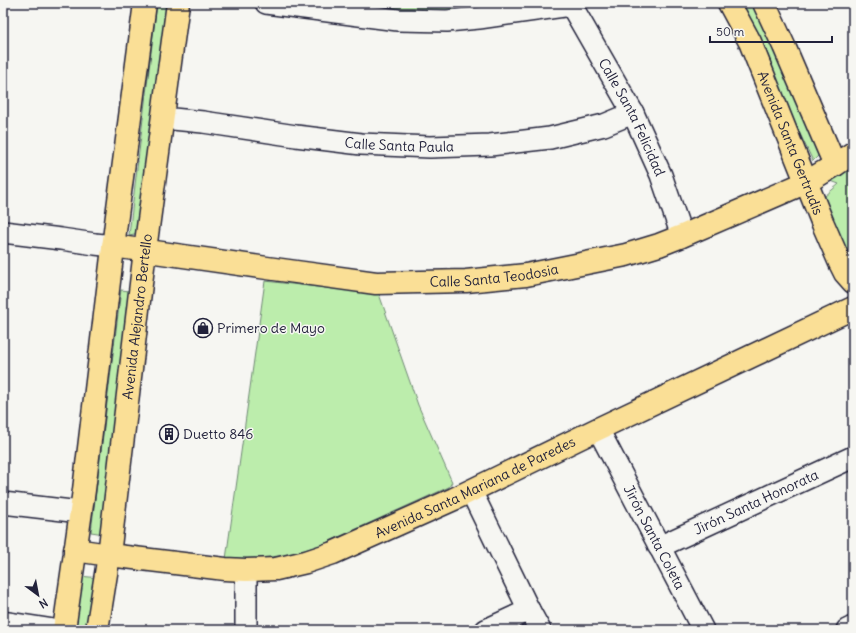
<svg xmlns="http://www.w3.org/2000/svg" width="856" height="633" viewBox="0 0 856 633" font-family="Delius,sans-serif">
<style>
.green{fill:#bcedac;stroke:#6f8874}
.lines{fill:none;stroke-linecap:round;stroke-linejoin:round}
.minor-casing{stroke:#22223b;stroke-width:24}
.major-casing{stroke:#22223b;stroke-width:25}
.minor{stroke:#f6f6f2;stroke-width:21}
.major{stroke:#fadf96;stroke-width:22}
.labels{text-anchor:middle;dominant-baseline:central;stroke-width:3;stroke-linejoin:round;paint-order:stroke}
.street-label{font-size:14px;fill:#22223b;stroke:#f6f6f2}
.poi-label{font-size:14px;fill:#22223b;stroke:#f6f6f2;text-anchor:start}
</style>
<rect width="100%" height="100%" fill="#f6f6f2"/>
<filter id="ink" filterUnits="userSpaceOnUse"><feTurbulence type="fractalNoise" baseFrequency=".025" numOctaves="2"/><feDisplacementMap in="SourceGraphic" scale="8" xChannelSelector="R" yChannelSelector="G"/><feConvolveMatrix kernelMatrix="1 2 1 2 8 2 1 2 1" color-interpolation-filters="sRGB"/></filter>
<g filter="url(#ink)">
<g class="green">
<polygon points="157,3 174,3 145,232 129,235"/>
<polygon points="331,3 525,3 395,18"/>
<polygon points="737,3 752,3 823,151 813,161"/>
<polygon points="853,165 853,268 827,213 825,196 839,184 831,181"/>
<polygon points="265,281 379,294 418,405 452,482 449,487 321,545 288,555 261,558 226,559"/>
<polygon points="121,290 138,292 104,534 91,532"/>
<polygon points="79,576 100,578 91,630 68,630"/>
</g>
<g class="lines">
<defs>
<g id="minor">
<polyline points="266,3 398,20 447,21 479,18 571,5"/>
<path id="s1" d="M570,3L633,113L661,175L682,236"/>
<path id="s2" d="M163,118L203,122L296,136L361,144L430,147L490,145L550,138L604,125L633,113"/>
<polyline points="3,232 61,239 95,244 113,246"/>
<path id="s3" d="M598,429L703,630"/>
<polyline points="471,491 529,610 540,630"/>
<polyline points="3,503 80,512"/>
<path id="s4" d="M659,547L853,457"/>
<polyline points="3,622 54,630"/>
<polyline points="246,630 246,570"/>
<polyline points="486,630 529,610"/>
<polyline points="847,630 853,627"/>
</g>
<g id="major">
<path id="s5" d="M729,3L750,42L823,224L840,263L845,273L853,282"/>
<polyline points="764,3 784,46 835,165"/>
<path id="s6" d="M113,246L267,268L376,283L466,281L526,275L626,255L659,245L682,236L807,182L835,165L853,153"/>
<path id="s7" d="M75,550L109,555L225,569L246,570L276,569L306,562L333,553L454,499L598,429L853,308"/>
<polyline points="64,630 84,490 116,223 145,3"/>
<path id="s8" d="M97,630L109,555L145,250L178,3"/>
</g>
</defs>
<use href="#minor" class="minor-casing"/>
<use href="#major" class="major-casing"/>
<use href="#minor" class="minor"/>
<use href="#major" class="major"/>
</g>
</g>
<defs>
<symbol id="shop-ring" viewBox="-11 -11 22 22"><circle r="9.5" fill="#f6f6f2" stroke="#22223b" stroke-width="1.5"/><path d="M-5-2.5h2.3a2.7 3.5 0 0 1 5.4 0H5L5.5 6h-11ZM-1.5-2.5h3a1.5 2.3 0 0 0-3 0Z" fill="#22223b"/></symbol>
<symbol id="building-ring" viewBox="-11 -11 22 22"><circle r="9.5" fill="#f6f6f2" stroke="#22223b" stroke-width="1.5"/><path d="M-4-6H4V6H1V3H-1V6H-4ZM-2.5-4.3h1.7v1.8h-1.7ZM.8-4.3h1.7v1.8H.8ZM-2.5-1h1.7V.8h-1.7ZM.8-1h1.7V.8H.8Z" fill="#22223b"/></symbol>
</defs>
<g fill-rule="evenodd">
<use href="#shop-ring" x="192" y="317" width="22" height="22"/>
<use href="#building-ring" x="158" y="423" width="22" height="22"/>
</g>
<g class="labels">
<g class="street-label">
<text stroke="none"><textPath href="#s1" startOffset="130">Calle Santa Felicidad</textPath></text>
<text stroke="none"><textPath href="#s5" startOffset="153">Avenida Santa Gertrudis</textPath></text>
<text stroke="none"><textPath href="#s2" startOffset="238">Calle Santa Paula</textPath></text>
<text stroke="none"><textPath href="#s6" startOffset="384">Calle Santa Teodosia</textPath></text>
<text stroke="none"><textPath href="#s8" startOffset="316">Avenida Alejandro Bertello</textPath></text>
<text stroke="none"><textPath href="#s7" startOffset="418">Avenida Santa Mariana de Paredes</textPath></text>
<text stroke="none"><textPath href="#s4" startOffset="107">Jirón Santa Honorata</textPath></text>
<text stroke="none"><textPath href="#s3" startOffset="122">Jirón Santa Coleta</textPath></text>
</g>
<g class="poi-label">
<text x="217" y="328">Primero de Mayo</text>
<text x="183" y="434">Duetto 846</text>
</g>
</g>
<rect width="856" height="633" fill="none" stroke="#f6f6f2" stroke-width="16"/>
<rect x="8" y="8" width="840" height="617" fill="none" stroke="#22223b" stroke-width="1.5" filter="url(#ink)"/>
<g transform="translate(38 595) rotate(148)" stroke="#f6f6f2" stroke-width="3" paint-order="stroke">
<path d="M0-3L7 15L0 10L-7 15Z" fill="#22223b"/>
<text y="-6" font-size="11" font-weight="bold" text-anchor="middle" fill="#22223b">N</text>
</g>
<path d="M710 36v6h122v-6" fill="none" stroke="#22223b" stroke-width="2"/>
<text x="716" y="36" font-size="12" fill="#22223b" stroke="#f6f6f2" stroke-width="3" paint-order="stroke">50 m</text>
</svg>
